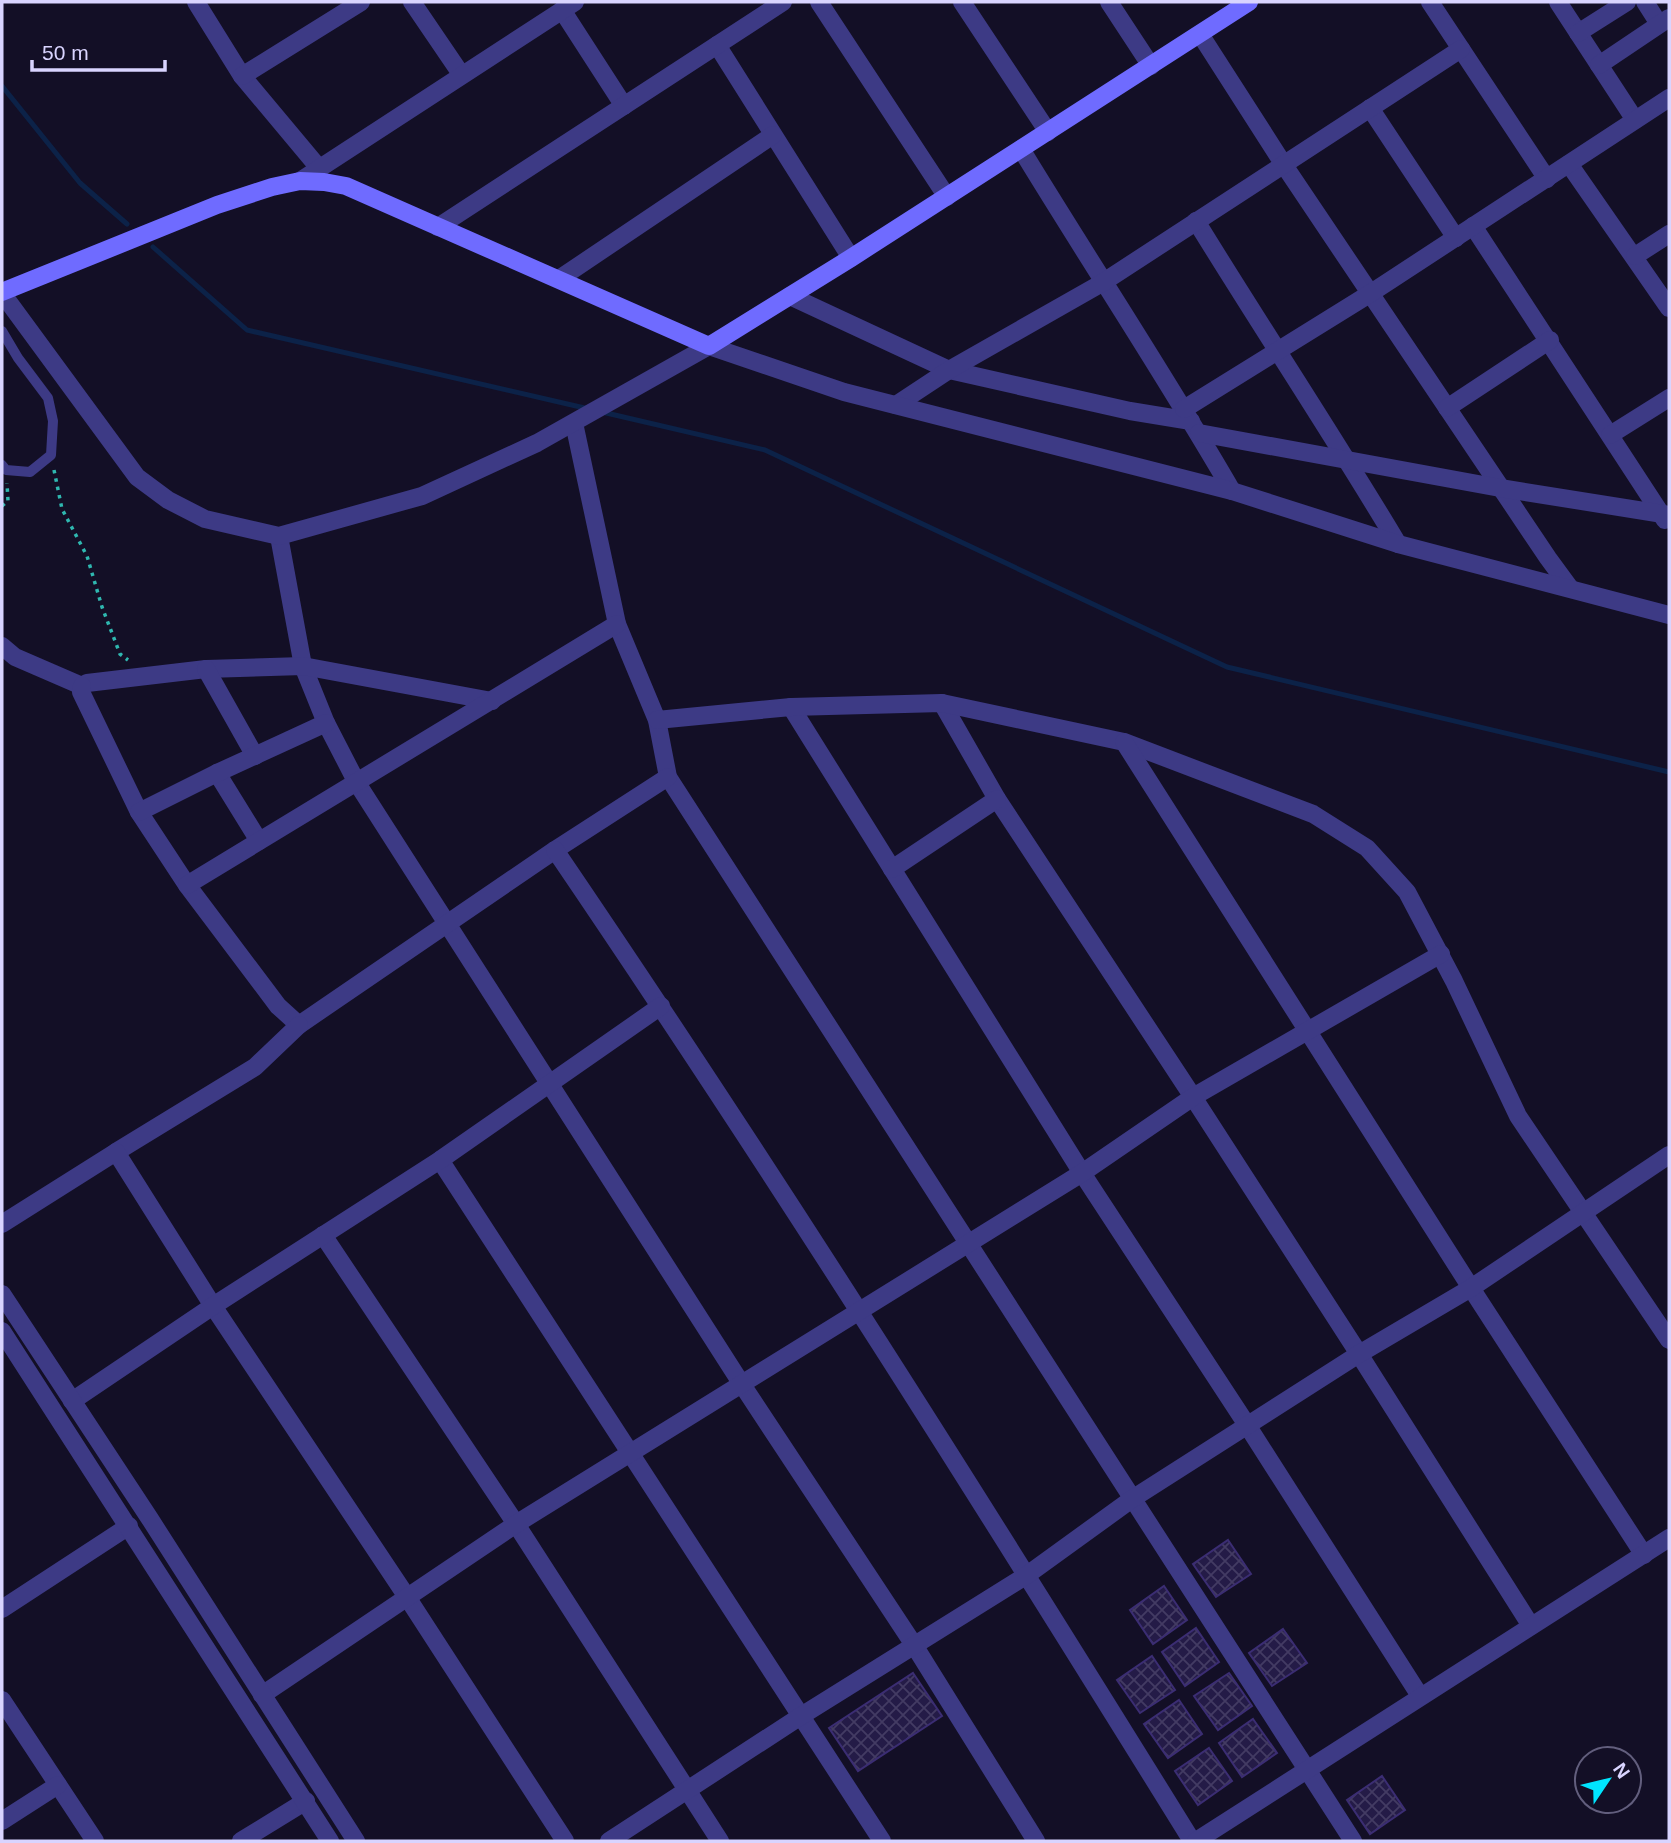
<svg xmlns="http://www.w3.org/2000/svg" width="1671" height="1843" viewBox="0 0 1671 1843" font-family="Helvetica,sans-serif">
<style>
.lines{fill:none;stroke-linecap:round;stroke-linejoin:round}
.stream{stroke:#0c2248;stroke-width:5}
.building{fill:url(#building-cross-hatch);stroke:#3b2d73;stroke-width:2}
.path{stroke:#2fb8b0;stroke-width:3.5;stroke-dasharray:3.5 5;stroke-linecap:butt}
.service{stroke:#3d3a85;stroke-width:10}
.minor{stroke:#3d3a85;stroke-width:18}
.tertiary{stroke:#3d3a85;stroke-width:18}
.secondary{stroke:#6f6bff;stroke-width:18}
</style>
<defs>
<pattern id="building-cross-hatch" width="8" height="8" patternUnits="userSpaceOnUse" patternTransform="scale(1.75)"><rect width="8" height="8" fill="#241b47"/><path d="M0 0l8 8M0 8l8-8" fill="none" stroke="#433b63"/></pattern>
</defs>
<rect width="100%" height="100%" fill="#130f26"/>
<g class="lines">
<g class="stream">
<polyline points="2,86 80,183 127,224"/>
<polyline points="153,247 247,330 589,409"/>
<polyline points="602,412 765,450 1227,667 1669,772"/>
</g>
</g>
<g class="building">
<polygon points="1228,1540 1251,1574 1216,1597 1193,1564"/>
<polygon points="1164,1586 1187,1620 1153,1644 1130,1610"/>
<polygon points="1196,1628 1219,1662 1185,1686 1162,1652"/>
<polygon points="1283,1629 1307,1663 1272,1686 1249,1653"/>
<polygon points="1152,1656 1175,1690 1140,1713 1117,1680"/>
<polygon points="913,1673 942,1716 858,1771 829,1728"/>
<polygon points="1229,1673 1252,1706 1218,1730 1194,1696"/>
<polygon points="1179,1700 1202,1734 1168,1758 1144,1724"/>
<polygon points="1253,1719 1277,1753 1242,1777 1219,1743"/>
<polygon points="1209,1748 1232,1781 1198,1805 1175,1771"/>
<polygon points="1382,1776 1405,1810 1370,1834 1347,1800"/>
</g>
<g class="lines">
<g class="path">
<polyline points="54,470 62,509 87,556 102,607 120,654 128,660"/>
<polyline points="2,506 8,501 7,483"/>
</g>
<polyline class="service" points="2,331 18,358 48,398 53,421 51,455 30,472 6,470 2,465"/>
<g class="minor">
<polyline points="196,2 242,76 319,168"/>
<polyline points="412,2 461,74"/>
<polyline points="819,2 947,197"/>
<polyline points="962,2 1048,132"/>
<polyline points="1109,2 1151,66"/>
<polyline points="1430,2 1547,179"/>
<polyline points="1558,2 1635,120"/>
<polyline points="1645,2 1659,24"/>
<polyline points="562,10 624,106"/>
<polyline points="1578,33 1627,2"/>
<polyline points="1200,34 1284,165 1548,558 1570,588"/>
<polyline points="717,45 851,258"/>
<polyline points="1599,65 1669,18"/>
<polyline points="242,76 361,2"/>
<polyline points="1370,108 1456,238"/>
<path d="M1021,149C1091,264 1165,375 1232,491"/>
<polyline points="1569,164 1669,308"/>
<polyline points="300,181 575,2"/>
<path d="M1196,221C1263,330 1333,435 1398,544"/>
<polyline points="1473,226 1665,520"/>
<polyline points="438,227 783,2"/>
<polyline points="1635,256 1669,234"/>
<polyline points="559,279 773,135"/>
<polyline points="790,296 949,370 1130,411 1191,421"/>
<polyline points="896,405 949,370 1102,283 1461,49"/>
<polyline points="1447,408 1550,340"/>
<polyline points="1184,409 1371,293 1669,98"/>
<polyline points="574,423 617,624 657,720 668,777 1353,1841"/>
<polyline points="1199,433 1500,488 1669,515"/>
<polyline points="1610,435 1669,398"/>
<polyline points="279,536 303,666 326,723 357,783 741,1383 914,1645 1036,1841"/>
<polyline points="2,646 15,657 82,686 87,683 206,669 303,666 492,701"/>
<polyline points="206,669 255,756"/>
<polyline points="82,686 81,692 139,812 187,885 278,1006 299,1025 555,850 668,777"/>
<polyline points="942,703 997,799 1193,1097 1359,1354 1531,1626"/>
<polyline points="791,707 1082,1173 1247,1425 1420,1696"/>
<polyline points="657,720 791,707 942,703 1124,742 1313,814 1367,848 1407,892 1454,981 1518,1116 1669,1340"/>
<polyline points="1124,742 1471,1288 1644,1555"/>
<polyline points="217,773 259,841"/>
<polyline points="139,812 217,773 326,723"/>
<path d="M555,850C776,1175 985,1507 1192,1841"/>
<polyline points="892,869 997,799"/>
<polyline points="187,885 617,624"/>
<polyline points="116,1152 255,1067 299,1025"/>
<polyline points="440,1160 882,1841"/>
<polyline points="2,1224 116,1152 213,1306 407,1597 565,1841"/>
<polyline points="323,1235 516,1524 720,1841"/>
<polyline points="72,1401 213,1306 440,1160 661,1006"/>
<polyline points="2,1609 129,1526"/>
<polyline points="262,1695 516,1524 1082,1173 1193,1097 1441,954"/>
<polyline points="2,1700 95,1841"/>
<polyline points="2,1821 58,1785"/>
<polyline points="241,1841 306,1801"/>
<polyline points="609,1841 801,1716 1027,1575 1132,1499 1359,1354 1471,1288 1669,1155"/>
<polyline points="1196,1841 1669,1538"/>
</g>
<g class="tertiary">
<polyline points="2,293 137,477 168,500 205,519 279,536 422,496 537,443 709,346 844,392 1232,491 1398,544 1669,615"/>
<polyline points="2,1294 150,1519 356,1841"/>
<polyline points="2,1331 330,1841"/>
</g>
<polyline class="secondary" points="2,292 217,205 272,187 300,181 324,182 346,186 709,346 851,258 1249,2"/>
</g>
<rect width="1671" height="1843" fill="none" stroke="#d9d4ff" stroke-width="7"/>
<g transform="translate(1608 1780) rotate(55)"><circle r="33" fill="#130f26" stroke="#625e7d" stroke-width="2"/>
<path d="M0-5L12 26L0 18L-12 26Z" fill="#00e5ff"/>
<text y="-10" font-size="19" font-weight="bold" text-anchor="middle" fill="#d9d4ff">N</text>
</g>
<path d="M32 60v10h133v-10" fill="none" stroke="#d9d4ff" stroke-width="3.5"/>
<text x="42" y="60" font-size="21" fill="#d9d4ff" stroke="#130f26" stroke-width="5" paint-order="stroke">50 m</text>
</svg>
